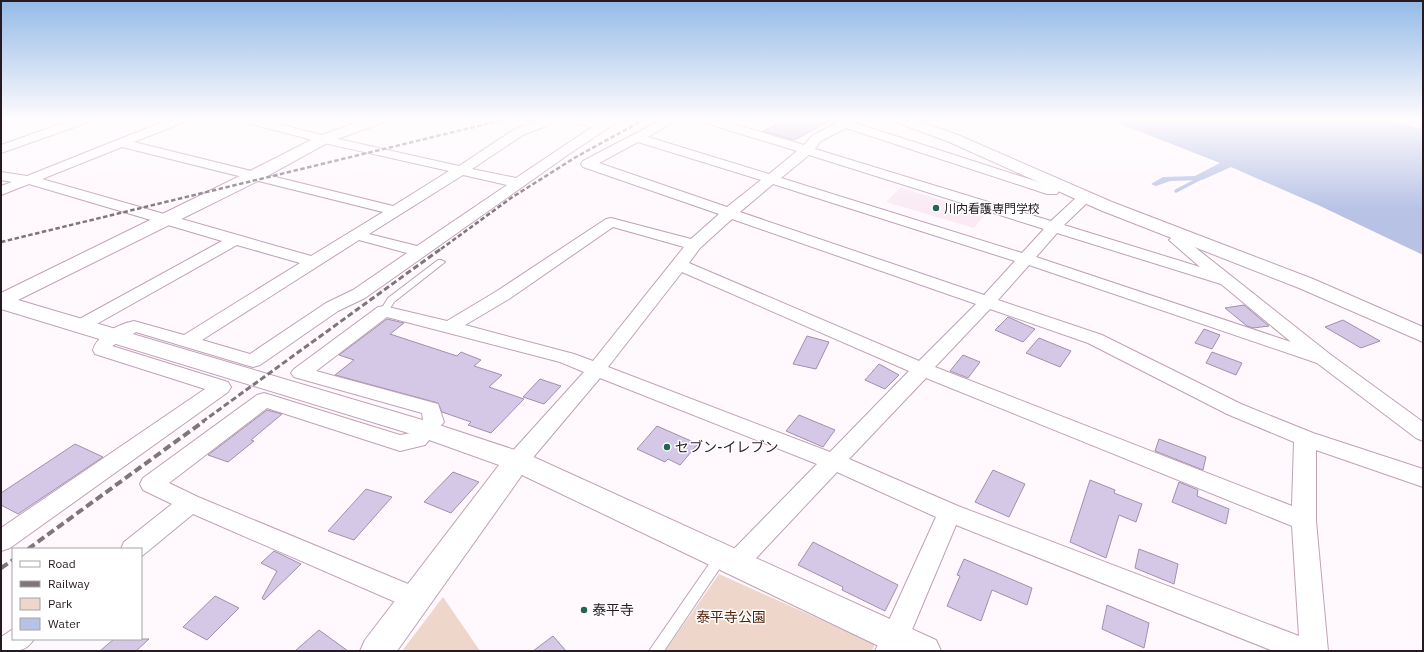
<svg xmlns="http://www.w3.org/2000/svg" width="1424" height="652" viewBox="0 0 1424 652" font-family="'IBM Plex Sans','Noto Sans JP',sans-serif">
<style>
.built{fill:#faeaf4}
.green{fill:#efd6cb}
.water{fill:#b7c2e5}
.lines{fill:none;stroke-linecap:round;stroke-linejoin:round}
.stream{stroke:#b7c2e5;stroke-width:3.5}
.building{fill:#d5c8e7;stroke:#9d91ae}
.lane-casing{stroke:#c0a1b6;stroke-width:2}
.street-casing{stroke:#c0a1b6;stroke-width:2}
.secondary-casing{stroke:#c0a1b6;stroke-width:2}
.lane{fill:#fff;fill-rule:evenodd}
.street{fill:#fff;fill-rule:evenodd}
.secondary{fill:#fff;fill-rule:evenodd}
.rail-far2{stroke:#7f767c;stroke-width:2.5;stroke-dasharray:4.5 2.5;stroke-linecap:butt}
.rail-far1{stroke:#7f767c;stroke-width:3;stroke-dasharray:6 3;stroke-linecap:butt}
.rail{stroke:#7f767c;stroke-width:4;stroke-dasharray:8 4;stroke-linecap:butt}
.poi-dot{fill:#246451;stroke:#fff;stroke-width:1.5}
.labels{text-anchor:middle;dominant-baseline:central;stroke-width:3;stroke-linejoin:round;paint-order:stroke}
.poi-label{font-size:12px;fill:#251a22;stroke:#fff;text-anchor:start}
.near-poi-label{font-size:14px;fill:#251a22;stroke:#fff;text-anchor:start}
.near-park-label{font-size:14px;fill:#532309;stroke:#fff}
</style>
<rect width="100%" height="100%" fill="#fff8fd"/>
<polygon class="built" points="900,188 901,188 986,213 974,228 886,202"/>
<g class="green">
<polygon points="719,574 875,644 872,651 665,651"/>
<polygon points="443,597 480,651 402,651"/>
</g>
<polygon class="water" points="1108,119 1389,119 1419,128 1423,127 1423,255 1318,205 1231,167 1202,180 1170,181 1156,186 1151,184 1163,177 1195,176 1220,163"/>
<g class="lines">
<polyline class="stream" points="1176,191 1201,178"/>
</g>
<g class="building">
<polygon points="789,119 833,119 794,140 763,131"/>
<polygon points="1244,305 1269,326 1253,328 1247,326 1225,308"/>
<polygon points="1008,317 1035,329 1023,342 995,330"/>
<polygon points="387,319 404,323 390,334 457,356 461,352 481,360 474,366 502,375 489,387 524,399 491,433 468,425 471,422 442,412 438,403 335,375 354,360 339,355"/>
<polygon points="1343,320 1380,341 1361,348 1325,327"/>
<polygon points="1204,329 1220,335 1212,349 1195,343"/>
<polygon points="807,336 829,342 816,369 793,364"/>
<polygon points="1039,338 1071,351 1060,367 1026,353"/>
<polygon points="1212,352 1242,363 1236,375 1206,363"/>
<polygon points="963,355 980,362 968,378 950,371"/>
<polygon points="879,364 899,375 885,389 865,380"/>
<polygon points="540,379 561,386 544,404 523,397"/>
<polygon points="267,410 282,414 251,440 254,441 228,462 208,455"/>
<polygon points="799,415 835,430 823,447 786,431"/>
<polygon points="657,426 698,444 680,465 668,459 665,462 637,449"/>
<polygon points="1159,439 1206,457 1203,470 1155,451"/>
<polygon points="75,444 103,457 18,514 1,505 1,493"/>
<polygon points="993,470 1025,484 1009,517 975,502"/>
<polygon points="453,472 479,482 451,513 424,502"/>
<polygon points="1090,480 1115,490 1114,493 1142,504 1136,522 1119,515 1106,558 1070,542"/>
<polygon points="1179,482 1198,490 1197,496 1229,509 1226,524 1172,502"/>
<polygon points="366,489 392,497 354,540 328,531"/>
<polygon points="813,542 898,585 885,611 842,590 843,587 798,565"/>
<polygon points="1139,549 1178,564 1174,584 1135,568"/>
<polygon points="274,551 301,564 264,600 262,598 277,571 261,563"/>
<polygon points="964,559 1032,588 1027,605 992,590 981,621 947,606 960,576 957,575"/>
<polygon points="215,596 239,608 207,640 183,627"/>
<polygon points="1107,605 1149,623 1144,648 1102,629"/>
<polygon points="319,630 348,651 295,651"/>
<polygon points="553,636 566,651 533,651"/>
<polygon points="114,639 149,639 136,651 100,651"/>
</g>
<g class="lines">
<defs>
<g id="lane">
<polygon points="438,260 441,260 445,262 394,302 387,313 381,313 380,311 388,298"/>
<polygon points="720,553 724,554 726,558 724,562 664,651 649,651 716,554"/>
</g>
<g id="street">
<polygon points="75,119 91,119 89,122 1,153 1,145"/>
<path d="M170,119H186L184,122L134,142L393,206L449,171L324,143L244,122L242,119H260L325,136L459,166L515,129L542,119H558L556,122L523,135L472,169L516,178L592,127L570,122L568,119H587L601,122L607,119H622L569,154L365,298L338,311L260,365L253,367L246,365L136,332L112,346L228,382L231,387L228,392L10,548L1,551V528L205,389L95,354L93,350C97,335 119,324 134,321L184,335L300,263L237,245L86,330L80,331L74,330L71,326L74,322L222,241L29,184L1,195V186L12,182L1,180V172L27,176ZM122,147L383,212L311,256L42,179ZM463,175L507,185L417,246L369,234ZM359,240L407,253L353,290L326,303L250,354L202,340Z"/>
<polygon points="346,119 366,119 373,120 375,123 369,127 348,122"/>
<path d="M663,119H677L648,137L769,174L797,151L702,122L700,119H717L804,145L813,135L835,124L833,122L835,119H861L855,123L1057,188L1059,191L1057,194H1047L846,128L821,141L815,149L1051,221L1080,194H1090L1092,197L1090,200L1064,225L1200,267L1169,240L1172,237H1182L1331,355L1423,422V441L1416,438L1317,363L1029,265L998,300L1102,335L1241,404L1313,433L1423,469V487L1316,450V521L1328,651H1273L956,525L903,651H875L936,517L837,472L744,571L735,575L726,571L722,564L726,557L817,464L600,378L525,467L517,469L509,467L506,461L509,455L584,372L560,362L387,317L316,371L438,404L444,422L425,445L400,451L267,408L169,483L198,497L425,591L429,599L425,607L416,610L407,607L193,514L142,556L141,549H121L124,542L172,504L143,490L140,484L143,478L257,395L264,393L400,435L411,433L423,420L422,413L294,377L291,373L294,369L378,307L384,306L447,321L497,291L606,219L611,218L691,239L719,214L583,167L581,164L583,161ZM638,142L761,180L727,207L599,163ZM809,155L1044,229L1022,253L781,178ZM773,184L1015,261L984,295L740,212ZM732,219L976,304L919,361L689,263L700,248ZM613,227L684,247L593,361L574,354L465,325L509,299ZM1057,233L1221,284L1291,342L1036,257ZM682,272L909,371L830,452L608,367ZM990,309L1088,343L1227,414L1294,442L1292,506L935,367ZM926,378L1292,526L1299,636L958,506L849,459Z"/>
<path d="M13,629V639H34C26,652 17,651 1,651V637Z"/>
</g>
<g id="secondary">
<polygon points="367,119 387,119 385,122 329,142 260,180 18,300 436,424 527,454 936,640 941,651 889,651 522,475 397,651 360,651 365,640 499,465 418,436 1,309 1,293 248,172 319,136"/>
<polygon points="893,119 913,119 958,135 1112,202 1313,279 1423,327 1423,342 1299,288 1100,210 947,141 895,122"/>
</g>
</defs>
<use href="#lane" class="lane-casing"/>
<use href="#street" class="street-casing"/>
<use href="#secondary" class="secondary-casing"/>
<use href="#lane" class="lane"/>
<use href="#street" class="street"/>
<use href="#secondary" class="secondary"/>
<g class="rail-far2">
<polyline points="1,242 507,119"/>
<polyline points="441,249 511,198 576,157 645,119"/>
</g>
<polyline class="rail-far1" points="202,422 442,248"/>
<g class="rail">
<polyline points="28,549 204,421"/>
<polyline points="1,568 13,560"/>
</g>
</g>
<linearGradient id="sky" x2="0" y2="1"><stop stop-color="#94bae7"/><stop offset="0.57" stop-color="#fffcfe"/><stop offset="1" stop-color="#fffcfe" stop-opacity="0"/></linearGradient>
<rect width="1424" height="210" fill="url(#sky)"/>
<g class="poi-dot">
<circle cx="936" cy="208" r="4"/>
<circle cx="667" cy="447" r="4"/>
<circle cx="584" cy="610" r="4"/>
</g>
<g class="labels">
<g class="poi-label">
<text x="944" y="208">川内看護専門学校</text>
</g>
<g class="near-poi-label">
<text x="675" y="447">セブン-イレブン</text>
<text x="592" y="610">泰平寺</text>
</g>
<g class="near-park-label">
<text x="731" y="617">泰平寺公園</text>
</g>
</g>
<rect width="1424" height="652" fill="none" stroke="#251a22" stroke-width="4"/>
<rect x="12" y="548" width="130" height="92" fill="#ffffff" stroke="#a8a3a7"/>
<rect x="20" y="561" width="20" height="6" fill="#ffffff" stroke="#a8a3a7"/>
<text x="48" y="568" font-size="12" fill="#251a22">Road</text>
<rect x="20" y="581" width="20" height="6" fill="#7f767c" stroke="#a8a3a7"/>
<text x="48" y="588" font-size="12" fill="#251a22">Railway</text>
<rect x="20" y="598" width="20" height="12" fill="#efd6cb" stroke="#a8a3a7"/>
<text x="48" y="608" font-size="12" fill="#251a22">Park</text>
<rect x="20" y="618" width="20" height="12" fill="#b7c2e5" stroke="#a8a3a7"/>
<text x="48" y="628" font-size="12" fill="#251a22">Water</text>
</svg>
